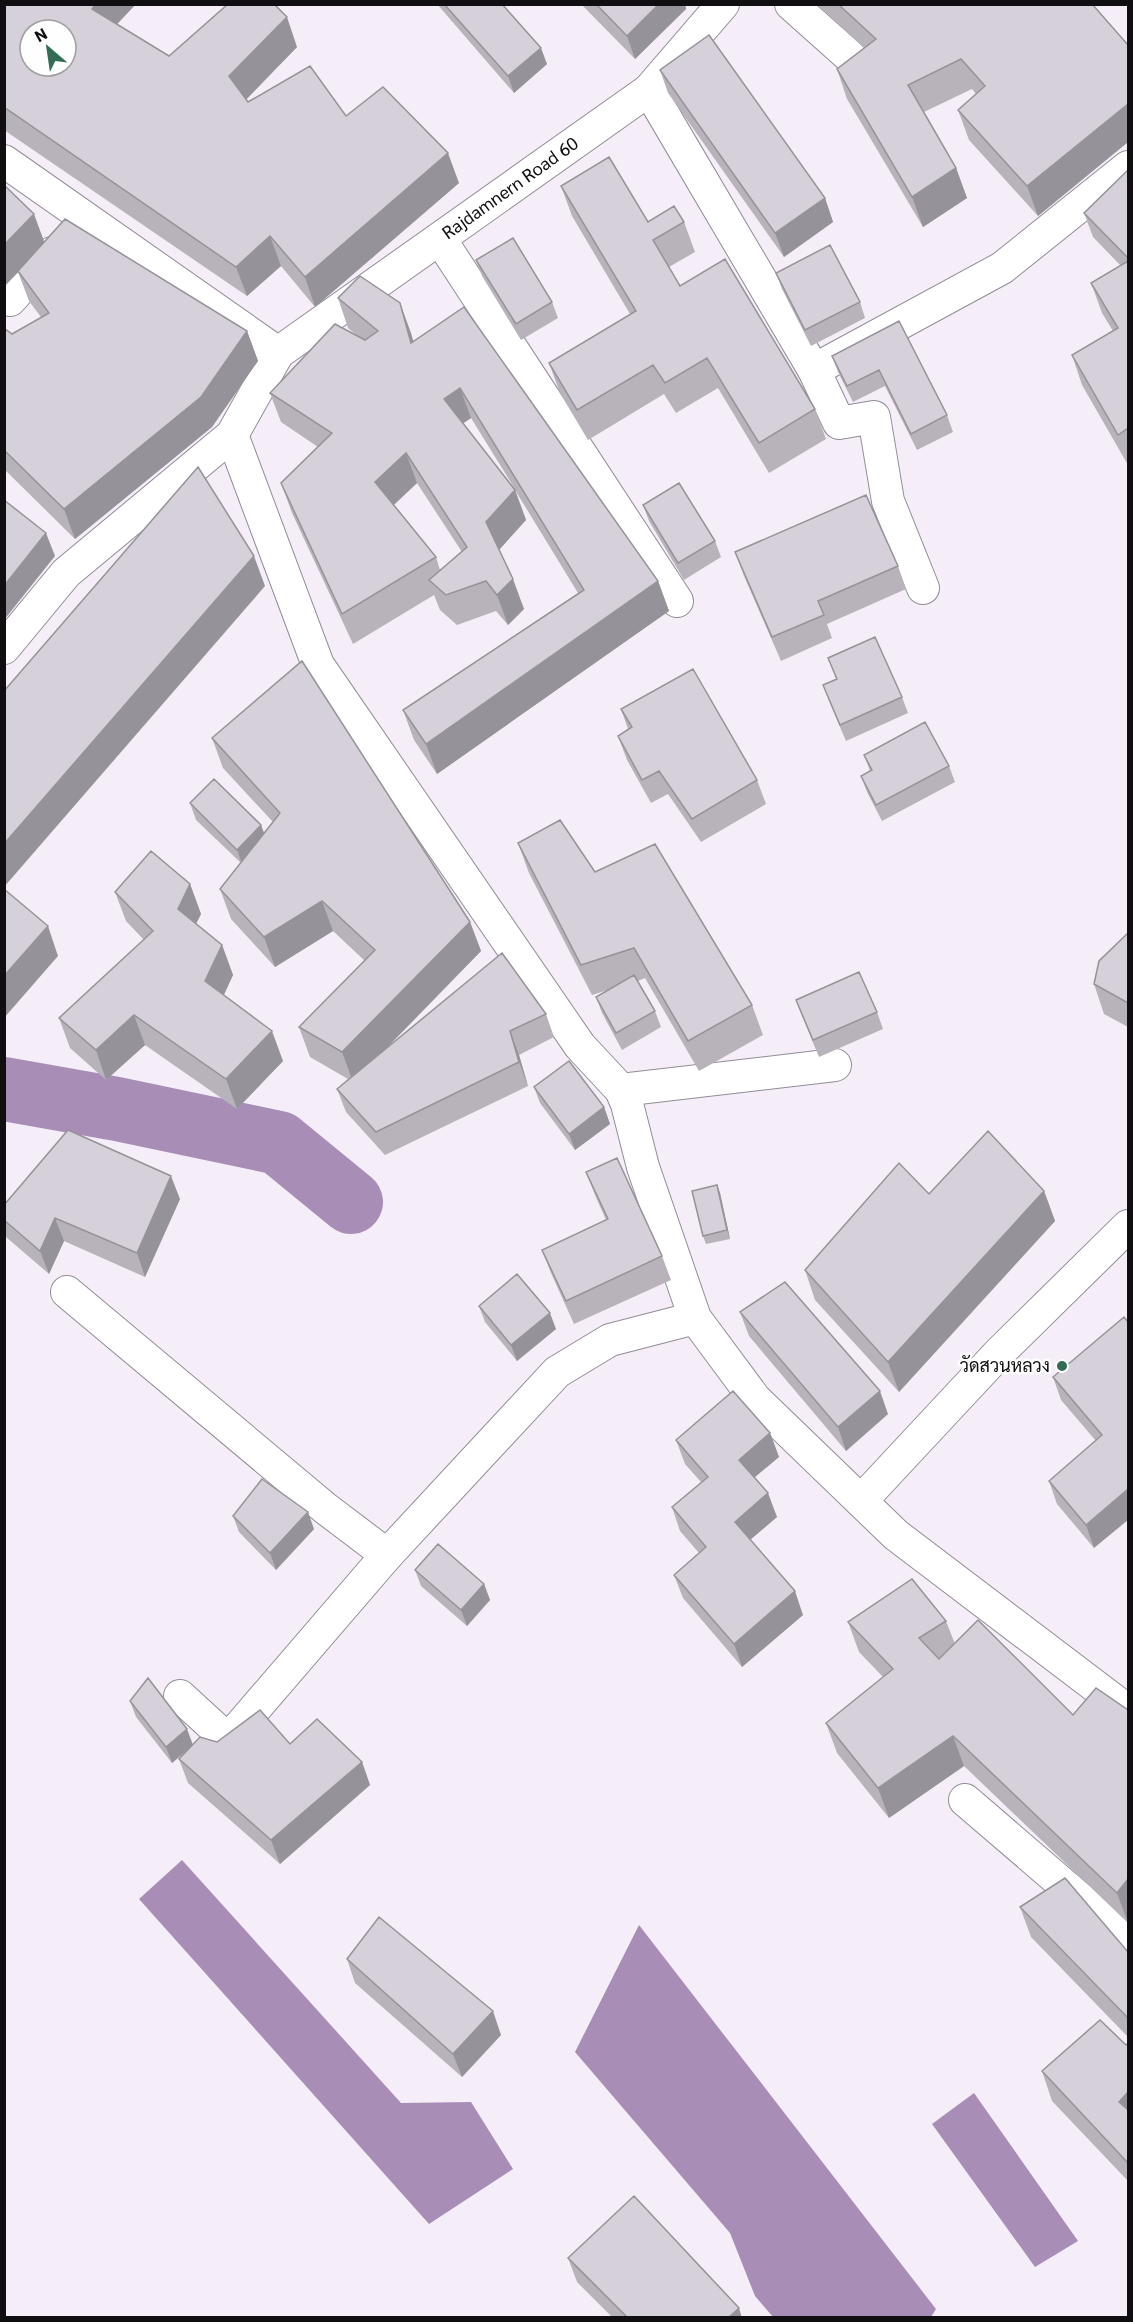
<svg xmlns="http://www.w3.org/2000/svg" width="1133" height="2322" font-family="Georgia,Sarabun,serif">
<rect width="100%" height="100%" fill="#f5eef9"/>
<!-- water -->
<path fill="#a88eb6" d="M 182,1860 L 401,2103 L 471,2102 L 513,2169 L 429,2224 L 139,1899 Z
M 639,1925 L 936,2309 L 931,2317 L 773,2317 L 755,2296 L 730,2233 L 575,2052 Z
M 974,2093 L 1078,2241 L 1035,2267 L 932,2124 Z"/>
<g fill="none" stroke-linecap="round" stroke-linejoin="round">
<!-- river -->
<path stroke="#a88eb6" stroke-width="64" d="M 4,1089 L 117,1109 L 279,1143 L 351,1202"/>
<!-- minor casing -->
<g stroke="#928c95" stroke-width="34">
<g id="minor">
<path d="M 791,4 L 865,70"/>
<path d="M 649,90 L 814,370 L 1002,268 L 1128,167"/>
<path d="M 4,161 L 278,353"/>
<path d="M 440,239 L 677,601"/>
<path d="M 10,300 L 52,253"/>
<path d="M 814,370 L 839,423 L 874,417 L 888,501 L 923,588"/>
<path d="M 232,435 L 318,665 L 580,1046 L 621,1090 L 627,1104 L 643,1167 L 695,1318 L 755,1399 L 896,1535 L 1128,1711"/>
<path id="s1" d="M 4,648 L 66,573 L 232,435 L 278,353 L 649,90 L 723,4"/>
<path d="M 621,1090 L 835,1065"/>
<path d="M 67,1292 L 325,1508 L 387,1555 L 557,1372 L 610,1340 L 695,1318"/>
<path d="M 861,1501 L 999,1353 L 1128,1226"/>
<path d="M 180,1696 L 228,1740 L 387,1555"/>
<path d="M 965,1800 L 1128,1940"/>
</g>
</g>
<!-- minor -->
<use href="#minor" stroke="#fff" stroke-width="32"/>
</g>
<!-- wall -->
<path fill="#b8b3bb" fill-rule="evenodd" d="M 4,4 L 136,4 L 117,24 L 169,56 L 297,47 L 246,99 L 248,102 L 346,116 L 459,183 L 315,307 L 281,266 L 247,296 L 4,130 Z
M 437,4 L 502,4 L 547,64 L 514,93 Z
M 581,4 L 685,4 L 686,9 L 635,59 Z
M 817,4 L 1092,4 L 1128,45 L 1128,142 L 1038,216 L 969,140 L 958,110 L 976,94 L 972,89 L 924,112 L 956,168 L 967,198 L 923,227 L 847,99 L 837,69 L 864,48 Z
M 660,70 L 825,198 L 833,222 L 784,257 L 668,93 Z
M 1128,170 L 1128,465 L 1082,385 L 1072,355 L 1113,331 L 1102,313 L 1091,283 L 1121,266 L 1093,237 L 1084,213 Z
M 561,186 L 648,222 L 684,222 L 695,252 L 669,267 L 680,286 L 815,409 L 826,439 L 769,473 L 718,388 L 676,413 L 664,394 L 588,440 L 560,393 L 549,363 L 630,314 L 572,216 Z
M 44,243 L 247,331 L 258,361 L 212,427 L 75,539 L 4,469 L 4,328 L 12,334 L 41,317 L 29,301 L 18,272 L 4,287 Z
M 476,260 L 552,302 L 558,318 L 521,340 L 482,276 Z
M 776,273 L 860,302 L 865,318 L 811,346 L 782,289 Z
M 338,298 L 411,333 L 413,342 L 658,581 L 669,611 L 437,774 L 414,740 L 403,710 L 578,593 L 515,490 L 526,520 L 499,550 L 524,609 L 508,625 L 496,611 L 457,625 L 440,610 L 434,595 L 353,644 L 292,513 L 281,483 L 318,447 L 281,422 L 270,393 L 360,338 L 348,328 ZM 471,418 L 515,489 L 463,423 ZM 417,483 L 462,552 L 440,570 L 436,557 L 394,505 Z
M 899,321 L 947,415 L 953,432 L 917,450 L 885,386 L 853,402 L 838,372 L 832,356 Z
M 643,505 L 715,541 L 721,557 L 684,580 L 649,521 Z
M 735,552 L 898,566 L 906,589 L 827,624 L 832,638 L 781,661 L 744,576 Z
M 828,658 L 902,697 L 908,713 L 846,741 L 829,701 L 823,685 L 836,679 Z
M 621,709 L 757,780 L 766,804 L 701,842 L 668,794 L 651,803 L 627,760 L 618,736 L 628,729 Z
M 212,738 L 470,922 L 481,951 L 386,1049 L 546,1014 L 554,1037 L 519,1055 L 528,1086 L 385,1155 L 346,1112 L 337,1089 L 348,1079 L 310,1057 L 299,1027 L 365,961 L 333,931 L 275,967 L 231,919 L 220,889 L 241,863 L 196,820 L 190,803 L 261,825 L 264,833 L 273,822 L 223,768 Z
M 864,755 L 949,766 L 955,782 L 882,821 L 867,792 L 861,776 L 870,771 Z
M 518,843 L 595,872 L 752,1005 L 763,1035 L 699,1071 L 645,978 L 638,981 L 655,1011 L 661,1027 L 622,1050 L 602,1013 L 596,997 L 608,990 L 592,995 L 529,873 Z
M 190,884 L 201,914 L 196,924 L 222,945 L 233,975 L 224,995 L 283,1061 L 237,1109 L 145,1045 L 106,1080 L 70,1048 L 59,1018 L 144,940 L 126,921 L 115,892 Z
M 1128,933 L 1128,1027 L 1104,1014 L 1094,984 Z
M 796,1000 L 877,1012 L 883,1029 L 819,1057 L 802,1016 Z
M 534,1087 L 604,1107 L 610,1124 L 575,1150 L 540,1103 Z
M 586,1172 L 662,1256 L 671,1280 L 574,1324 L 551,1273 L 542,1250 L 606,1220 L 595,1195 Z
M 717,1185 L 720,1193 L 730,1239 L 706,1244 L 703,1236 Z
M 1044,1191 L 1055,1221 L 899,1392 L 815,1300 L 805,1270 L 929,1194 Z
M 180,1199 L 145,1277 L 64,1241 L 49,1274 L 6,1237 L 4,1234 L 4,1205 Z
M 479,1306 L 556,1329 L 517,1361 L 485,1322 Z
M 740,1312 L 888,1414 L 846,1451 L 749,1336 Z
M 1124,1317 L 1094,1548 L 1057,1504 L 1049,1481 L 1096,1441 L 1061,1400 L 1053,1377 Z
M 770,1433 L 779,1457 L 754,1477 L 777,1517 L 750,1540 L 803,1615 L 742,1667 L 683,1598 L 674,1575 L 699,1553 L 680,1531 L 672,1507 L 701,1482 L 685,1464 L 676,1440 Z
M 233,1516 L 314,1529 L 276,1570 L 239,1532 Z
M 415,1570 L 484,1584 L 490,1600 L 467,1626 L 421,1586 Z
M 946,1621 L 955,1644 L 1073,1715 L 1128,1923 L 964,1766 L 889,1818 L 837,1753 L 826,1723 L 883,1677 L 859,1652 L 848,1622 Z
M 130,1701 L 193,1745 L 217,1742 L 290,1744 L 362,1762 L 370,1785 L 280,1864 L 188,1783 L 179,1759 L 191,1747 L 172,1763 L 136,1717 Z
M 1020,1907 L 1128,1952 L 1128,2037 L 1031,1937 Z
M 347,1959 L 501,2035 L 462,2077 L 355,1983 Z
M 1128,2043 L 1128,2181 L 1052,2101 L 1042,2071 L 1126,2045 Z
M 568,2258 L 742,2318 L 613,2318 L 577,2282 Z"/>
<!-- shaded-wall -->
<path fill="#969299" d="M 96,4 L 136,4 L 103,39 L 92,9 Z
M 659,4 L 685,4 L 686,9 L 635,59 L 627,36 Z
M 287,17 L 297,47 L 240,106 L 229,76 Z
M 541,48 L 547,64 L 514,93 L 508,76 Z
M 1128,104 L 1128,142 L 1038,216 L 1027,186 Z
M 448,153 L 459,183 L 315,307 L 305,277 Z
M 956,168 L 967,198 L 923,227 L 912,197 Z
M 825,198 L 833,222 L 784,257 L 775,233 Z
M 34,214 L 45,244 L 4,287 L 4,245 Z
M 270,236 L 281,266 L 247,296 L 236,267 Z
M 400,303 L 411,333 L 422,373 L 411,343 Z
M 247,331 L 258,361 L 212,427 L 75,539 L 64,509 Z
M 460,388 L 471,418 L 455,429 L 444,399 Z
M 406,453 L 417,483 L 386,512 L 375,482 Z
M 515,490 L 526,520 L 497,552 L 486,522 Z
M 46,533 L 55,556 L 4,620 L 4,586 Z
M 254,556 L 265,586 L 4,887 L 4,844 Z
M 513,579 L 524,609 L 508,625 L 497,595 Z
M 658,581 L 669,611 L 437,774 L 426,744 Z
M 261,825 L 267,841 L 243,866 L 237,850 Z
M 190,884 L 201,914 L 188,939 L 178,909 Z
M 322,901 L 333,931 L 275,967 L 264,937 Z
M 470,922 L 481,951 L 353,1082 L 342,1052 Z
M 48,926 L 58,956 L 4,1018 L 4,976 Z
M 222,945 L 233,975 L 216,1011 L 205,981 Z
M 134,1015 L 145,1045 L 106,1080 L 96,1050 Z
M 272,1031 L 283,1061 L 237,1109 L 226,1079 Z
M 510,1031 L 519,1055 L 528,1086 L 519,1062 Z
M 604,1107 L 610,1124 L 575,1150 L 569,1134 Z
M 171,1176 L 180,1199 L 145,1277 L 137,1253 Z
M 717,1185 L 720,1193 L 730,1239 L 727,1230 Z
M 1044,1191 L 1055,1221 L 899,1392 L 888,1362 Z
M 55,1218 L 64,1241 L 49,1274 L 40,1251 Z
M 550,1313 L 556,1329 L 517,1361 L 511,1345 Z
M 880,1391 L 888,1414 L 846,1451 L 838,1427 Z
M 770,1433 L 779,1457 L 748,1483 L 739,1460 Z
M 1128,1489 L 1128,1520 L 1094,1548 L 1086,1525 Z
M 768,1493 L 777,1517 L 743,1546 L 735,1522 Z
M 308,1512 L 314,1529 L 276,1570 L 270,1553 Z
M 484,1584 L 490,1600 L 467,1626 L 461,1610 Z
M 795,1591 L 803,1615 L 742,1667 L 734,1644 Z
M 187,1729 L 193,1745 L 172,1763 L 166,1747 Z
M 953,1736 L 964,1766 L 889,1818 L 878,1788 Z
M 362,1762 L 370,1785 L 280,1864 L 271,1840 Z
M 1128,1879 L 1128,1923 L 1117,1893 Z
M 493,2011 L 501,2035 L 462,2077 L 453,2054 Z
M 1128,2092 L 1128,2128 L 1119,2102 Z
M 739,2308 L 742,2318 L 728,2318 Z"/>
<!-- building -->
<path fill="#d6d0da" stroke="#969299" stroke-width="1.5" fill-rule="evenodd" d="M 4,4 L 96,4 L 92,9 L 169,56 L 228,4 L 274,4 L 287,17 L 229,76 L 248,102 L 310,66 L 346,116 L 383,87 L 448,153 L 305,277 L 270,236 L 236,267 L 4,107 ZM 30,30 L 66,30 L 66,66 L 30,66 Z
M 444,4 L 502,4 L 541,48 L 508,76 Z
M 596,4 L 659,4 L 627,36 Z
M 838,4 L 1092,4 L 1128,45 L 1128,104 L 1027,186 L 958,110 L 985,86 L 961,59 L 908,85 L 956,168 L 912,197 L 837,69 L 876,39 Z
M 709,35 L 825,198 L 775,233 L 660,70 Z
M 609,157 L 648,222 L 674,206 L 684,222 L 653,240 L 680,286 L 725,259 L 815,409 L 759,443 L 707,358 L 665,383 L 653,365 L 577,410 L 549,363 L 636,311 L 561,186 Z
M 1128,170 L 1128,256 L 1127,257 L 1084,213 Z
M 4,185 L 34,214 L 4,245 Z
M 65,219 L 247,331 L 201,397 L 64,509 L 4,450 L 4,328 L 12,334 L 49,313 L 18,271 Z
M 513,238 L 552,302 L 516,324 L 476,260 Z
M 830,245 L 860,302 L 805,330 L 776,273 Z
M 1128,261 L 1128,428 L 1118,435 L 1072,355 L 1118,328 L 1091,283 Z
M 360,276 L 400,303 L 411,343 L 464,307 L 658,581 L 426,744 L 403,710 L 584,590 L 460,388 L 444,399 L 515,490 L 486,522 L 513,579 L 497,595 L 486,581 L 446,595 L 429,580 L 467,547 L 406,453 L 375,482 L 436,557 L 342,614 L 281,483 L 332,433 L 270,393 L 335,324 L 365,340 L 378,331 L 338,298 Z
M 899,321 L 947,415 L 911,434 L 879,370 L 847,386 L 832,356 Z
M 198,467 L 254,556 L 4,844 L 4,691 Z
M 679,483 L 715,541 L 678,563 L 643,505 Z
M 866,495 L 898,566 L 818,601 L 824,615 L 772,637 L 735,552 Z
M 4,500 L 46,533 L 4,586 Z
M 875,637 L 902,697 L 840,725 L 823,685 L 837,679 L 828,658 Z
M 302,661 L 470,922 L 342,1052 L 299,1027 L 375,950 L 322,901 L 264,937 L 220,889 L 280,813 L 212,738 Z
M 693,669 L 757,780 L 692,819 L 659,771 L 642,780 L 618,736 L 632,727 L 621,709 Z
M 925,722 L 949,766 L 876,805 L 861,776 L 872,770 L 864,755 Z
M 214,779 L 261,825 L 237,850 L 190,803 Z
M 560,820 L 595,872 L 655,844 L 752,1005 L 688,1041 L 634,948 L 581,965 L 518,843 Z
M 151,851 L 190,884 L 178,909 L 222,945 L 205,981 L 272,1031 L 226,1079 L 134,1015 L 96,1050 L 59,1018 L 153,931 L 115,892 Z
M 4,889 L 48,926 L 4,976 Z
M 1128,933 L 1128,1003 L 1094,984 L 1099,961 Z
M 502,953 L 546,1014 L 510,1031 L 519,1062 L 376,1132 L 337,1089 Z
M 859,972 L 877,1012 L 813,1040 L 796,1000 Z
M 634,975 L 655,1011 L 616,1033 L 596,997 Z
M 569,1061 L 604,1107 L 569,1134 L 534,1087 Z
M 68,1130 L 171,1176 L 137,1253 L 55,1218 L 40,1251 L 4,1220 L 4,1205 Z
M 988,1131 L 1044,1191 L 888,1362 L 805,1270 L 899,1163 L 929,1194 Z
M 617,1158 L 662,1256 L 566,1301 L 542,1250 L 608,1219 L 586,1172 Z
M 717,1185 L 727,1230 L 703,1236 L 692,1191 Z
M 517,1274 L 550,1313 L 511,1345 L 479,1306 Z
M 785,1282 L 880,1391 L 838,1427 L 740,1312 Z
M 1124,1317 L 1128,1322 L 1128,1489 L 1086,1525 L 1049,1481 L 1102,1435 L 1053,1377 Z
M 733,1391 L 770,1433 L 739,1460 L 768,1493 L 735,1522 L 795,1591 L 734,1644 L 674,1575 L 706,1547 L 672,1507 L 708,1477 L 676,1440 Z
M 262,1479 L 308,1512 L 270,1553 L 233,1516 Z
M 438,1544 L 484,1584 L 461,1610 L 415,1570 Z
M 912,1579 L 946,1621 L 919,1638 L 939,1659 L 978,1620 L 1073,1715 L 1096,1688 L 1128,1710 L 1128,1879 L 1117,1893 L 953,1736 L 878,1788 L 826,1723 L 893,1669 L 848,1622 Z
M 148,1678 L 187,1729 L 166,1747 L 130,1701 Z
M 260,1710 L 290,1744 L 317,1719 L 362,1762 L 271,1840 L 179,1759 L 200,1737 L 217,1742 Z
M 1065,1878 L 1128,1952 L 1128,2018 L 1020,1907 Z
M 379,1917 L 493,2011 L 453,2054 L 347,1959 Z
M 1100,2020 L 1126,2045 L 1128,2043 L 1128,2092 L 1119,2102 L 1128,2110 L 1128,2163 L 1042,2071 Z
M 634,2196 L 739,2308 L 728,2318 L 628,2318 L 568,2258 Z"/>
<!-- markers -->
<circle fill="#336c54" stroke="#fefefe" stroke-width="2" cx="1062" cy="1366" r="6"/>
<g text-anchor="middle" stroke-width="5" stroke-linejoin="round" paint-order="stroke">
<!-- street labels -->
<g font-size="18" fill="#100e11" stroke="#fefefe">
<text dy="6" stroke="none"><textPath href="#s1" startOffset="692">Rajdamnern Road 60</textPath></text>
</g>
<!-- poi labels -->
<g font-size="18" fill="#100e11" stroke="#fefefe" text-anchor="end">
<text x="1050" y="1372">วัดสวนหลวง</text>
</g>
</g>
<!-- border -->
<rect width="1133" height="2322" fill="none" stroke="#100e11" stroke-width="12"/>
<!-- north arrow -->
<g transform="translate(48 48) rotate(331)"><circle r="28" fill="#fefefe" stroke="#9f9e9f" stroke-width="1.5"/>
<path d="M0-4.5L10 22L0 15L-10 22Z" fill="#336c54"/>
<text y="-9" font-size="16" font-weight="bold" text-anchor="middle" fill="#100e11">N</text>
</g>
</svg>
